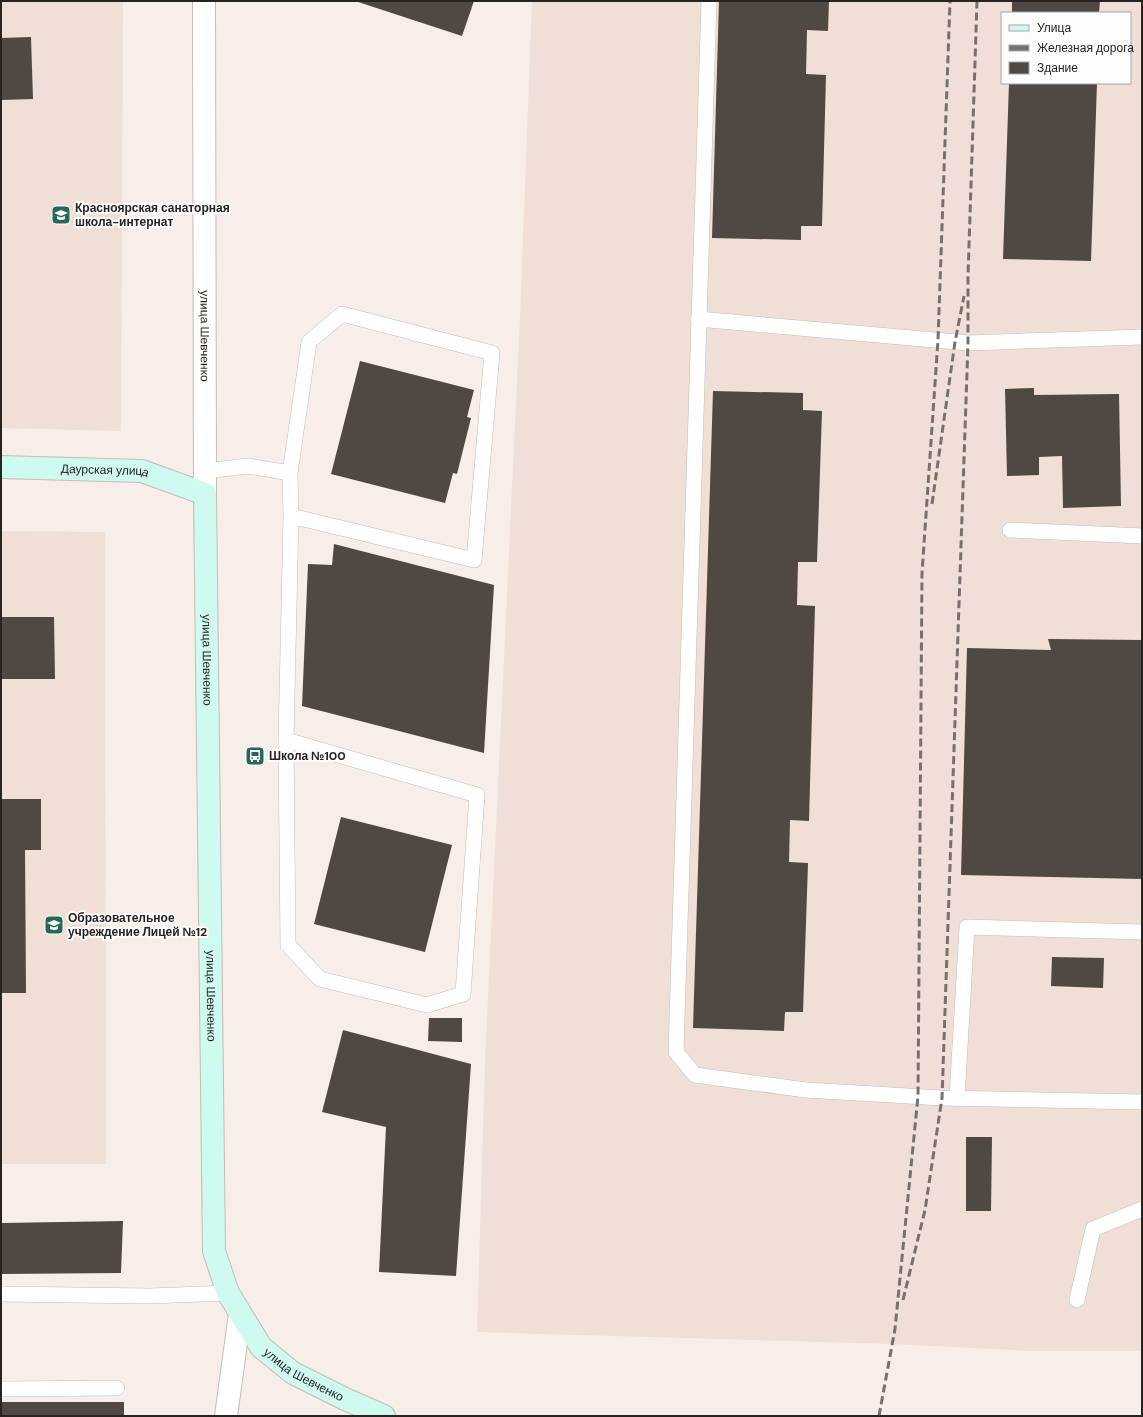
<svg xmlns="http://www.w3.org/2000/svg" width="1143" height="1417" font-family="'DM Sans',sans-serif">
<rect width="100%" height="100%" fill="#f7eee9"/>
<!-- built -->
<path fill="#efdfd6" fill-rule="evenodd" d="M 1,1 L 123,1 L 121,431 L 1,428 Z
M 532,1 L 1142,1 L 1142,1351 L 1031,1351 L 892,1344 L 477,1332 L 485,1062 L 520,318 ZM 1002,13 L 1130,13 L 1130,83 L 1002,83 Z
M 1,531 L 105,532 L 106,1164 L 1,1164 Z"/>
<!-- building -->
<path fill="#4f4843" d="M 355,1 L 474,1 L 462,36 Z
M 719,1 L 829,1 L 828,31 L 807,30 L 806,74 L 826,75 L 822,226 L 801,226 L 801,240 L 712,238 Z
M 1012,1 L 1100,1 L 1099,13 L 1012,13 Z
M 31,37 L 33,99 L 1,100 L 1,38 Z
M 1009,83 L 1097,83 L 1091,261 L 1003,259 Z
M 360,361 L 474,390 L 467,417 L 471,418 L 457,474 L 453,473 L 445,503 L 331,474 Z
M 1034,388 L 1034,395 L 1119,394 L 1121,506 L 1063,508 L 1062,456 L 1039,457 L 1039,475 L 1007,476 L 1005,389 Z
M 713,391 L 803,393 L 803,410 L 822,411 L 817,562 L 798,562 L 797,605 L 815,606 L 809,821 L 790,820 L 789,862 L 808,863 L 803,1012 L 785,1012 L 784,1031 L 693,1028 Z
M 334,544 L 494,585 L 484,753 L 302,706 L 308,564 L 332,565 Z
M 1,617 L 54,617 L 55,679 L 1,679 Z
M 1048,639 L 1142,640 L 1142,879 L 961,875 L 967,648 L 1051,650 Z
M 1,799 L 41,799 L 41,850 L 25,850 L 26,993 L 1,993 Z
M 341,817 L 452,845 L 425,952 L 314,924 Z
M 1052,957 L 1104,958 L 1103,988 L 1051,986 Z
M 429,1018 L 462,1018 L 462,1042 L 428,1041 Z
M 343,1030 L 471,1064 L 456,1276 L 379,1272 L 386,1127 L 322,1112 Z
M 966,1137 L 992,1137 L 991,1211 L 966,1211 Z
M 123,1221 L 121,1273 L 1,1274 L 1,1223 Z
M 1,1402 L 124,1402 L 124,1416 L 1,1416 Z"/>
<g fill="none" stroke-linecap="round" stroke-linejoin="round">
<!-- lane casing -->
<g stroke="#c4bcb7" stroke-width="16">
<path id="lane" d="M 709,1 L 676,1052 L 695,1075 L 806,1090 L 942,1098 L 1142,1102
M 698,319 L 968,343 L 1142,337
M 205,471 L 248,466 L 290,473
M 1010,530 L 1142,536
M 286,740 L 477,795 L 463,994 L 427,1005 L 320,979 L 288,945 L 286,740 L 291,516 L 290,473 L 309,342 L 342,314 L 492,353 L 474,560 L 291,516
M 957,1098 L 967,927 L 1142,932
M 1,1294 L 150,1296 L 228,1293
M 1077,1300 L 1093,1229 L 1142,1209
M 1,1389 L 117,1388"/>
</g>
<!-- street casing -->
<g stroke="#c4bcb7" stroke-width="24">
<g id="street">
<path id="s1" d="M 204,1 L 205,494"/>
<path d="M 226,1416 L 240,1314"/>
</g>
</g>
<!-- secondary casing -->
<g stroke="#c4bcb7" stroke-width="24">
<g id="secondary">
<path id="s2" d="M 1,467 L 142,471 L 205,494 L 214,1251 L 228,1293 L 261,1347 L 293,1373 L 345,1399 L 384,1416"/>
</g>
</g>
<!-- lane -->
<use href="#lane" stroke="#fff" stroke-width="15"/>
<!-- street -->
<use href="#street" stroke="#fff" stroke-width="22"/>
<!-- secondary -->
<use href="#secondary" stroke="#cefaef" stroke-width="22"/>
<!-- rail -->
<path stroke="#76716e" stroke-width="3" stroke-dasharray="8 4" stroke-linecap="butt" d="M 932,504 L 955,342 L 964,296
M 903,1300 L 925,1210 L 942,1098 L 968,343 L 968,277 L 977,1
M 879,1416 L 895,1329 L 918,1096 L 922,573 L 938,340 L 950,1"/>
</g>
<!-- icons -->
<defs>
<g id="school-square" transform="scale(1)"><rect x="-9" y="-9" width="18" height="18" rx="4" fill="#256858" stroke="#fefdfc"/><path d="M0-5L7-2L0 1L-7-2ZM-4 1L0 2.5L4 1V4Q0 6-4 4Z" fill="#fff"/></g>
<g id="bus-square" transform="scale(1)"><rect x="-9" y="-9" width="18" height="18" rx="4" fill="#256858" stroke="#fefdfc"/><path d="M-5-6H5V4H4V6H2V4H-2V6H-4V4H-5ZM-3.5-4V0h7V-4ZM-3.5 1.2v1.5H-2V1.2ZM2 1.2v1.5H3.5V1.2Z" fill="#fff"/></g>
</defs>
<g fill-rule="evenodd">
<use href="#school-square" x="61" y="215"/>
<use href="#bus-square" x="255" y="756"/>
<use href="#school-square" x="54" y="925"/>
</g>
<g text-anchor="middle" stroke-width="4" stroke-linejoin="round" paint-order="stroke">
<!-- poi labels -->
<g font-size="12" font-weight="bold" fill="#262321" stroke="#fefdfc" text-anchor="start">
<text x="75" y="212">Красноярская санаторная<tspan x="75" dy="14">школа-интернат</tspan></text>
<text x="269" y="760">Школа №100</text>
<text x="68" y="922">Образовательное<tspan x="68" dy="14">учреждение Лицей №12</tspan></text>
</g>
<!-- street labels -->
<g font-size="12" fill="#262321" stroke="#fefdfc">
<text dy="4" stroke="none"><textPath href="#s1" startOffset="335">улица Шевченко</textPath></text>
<text dy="4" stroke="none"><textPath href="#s2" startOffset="104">Даурская улица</textPath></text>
<text dy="4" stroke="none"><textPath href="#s2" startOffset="374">улица Шевченко</textPath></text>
<text dy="4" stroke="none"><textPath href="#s2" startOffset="710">улица Шевченко</textPath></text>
<text dy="4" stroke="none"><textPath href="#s2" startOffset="1124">улица Шевченко</textPath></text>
</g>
</g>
<!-- border -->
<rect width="1143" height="1417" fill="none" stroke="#262321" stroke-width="4"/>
<!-- legend -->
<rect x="1001" y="12" width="130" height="72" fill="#fefdfc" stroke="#a8a6a4"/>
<rect x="1009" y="25" width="20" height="6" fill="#cefaef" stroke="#a8a6a4"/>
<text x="1037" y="32" font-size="12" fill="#262321">Улица</text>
<rect x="1009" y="45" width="20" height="6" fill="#76716e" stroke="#a8a6a4"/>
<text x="1037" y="52" font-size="12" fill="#262321">Железная дорога</text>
<rect x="1009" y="62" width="20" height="12" fill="#4f4843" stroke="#a8a6a4"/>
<text x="1037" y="72" font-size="12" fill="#262321">Здание</text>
</svg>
